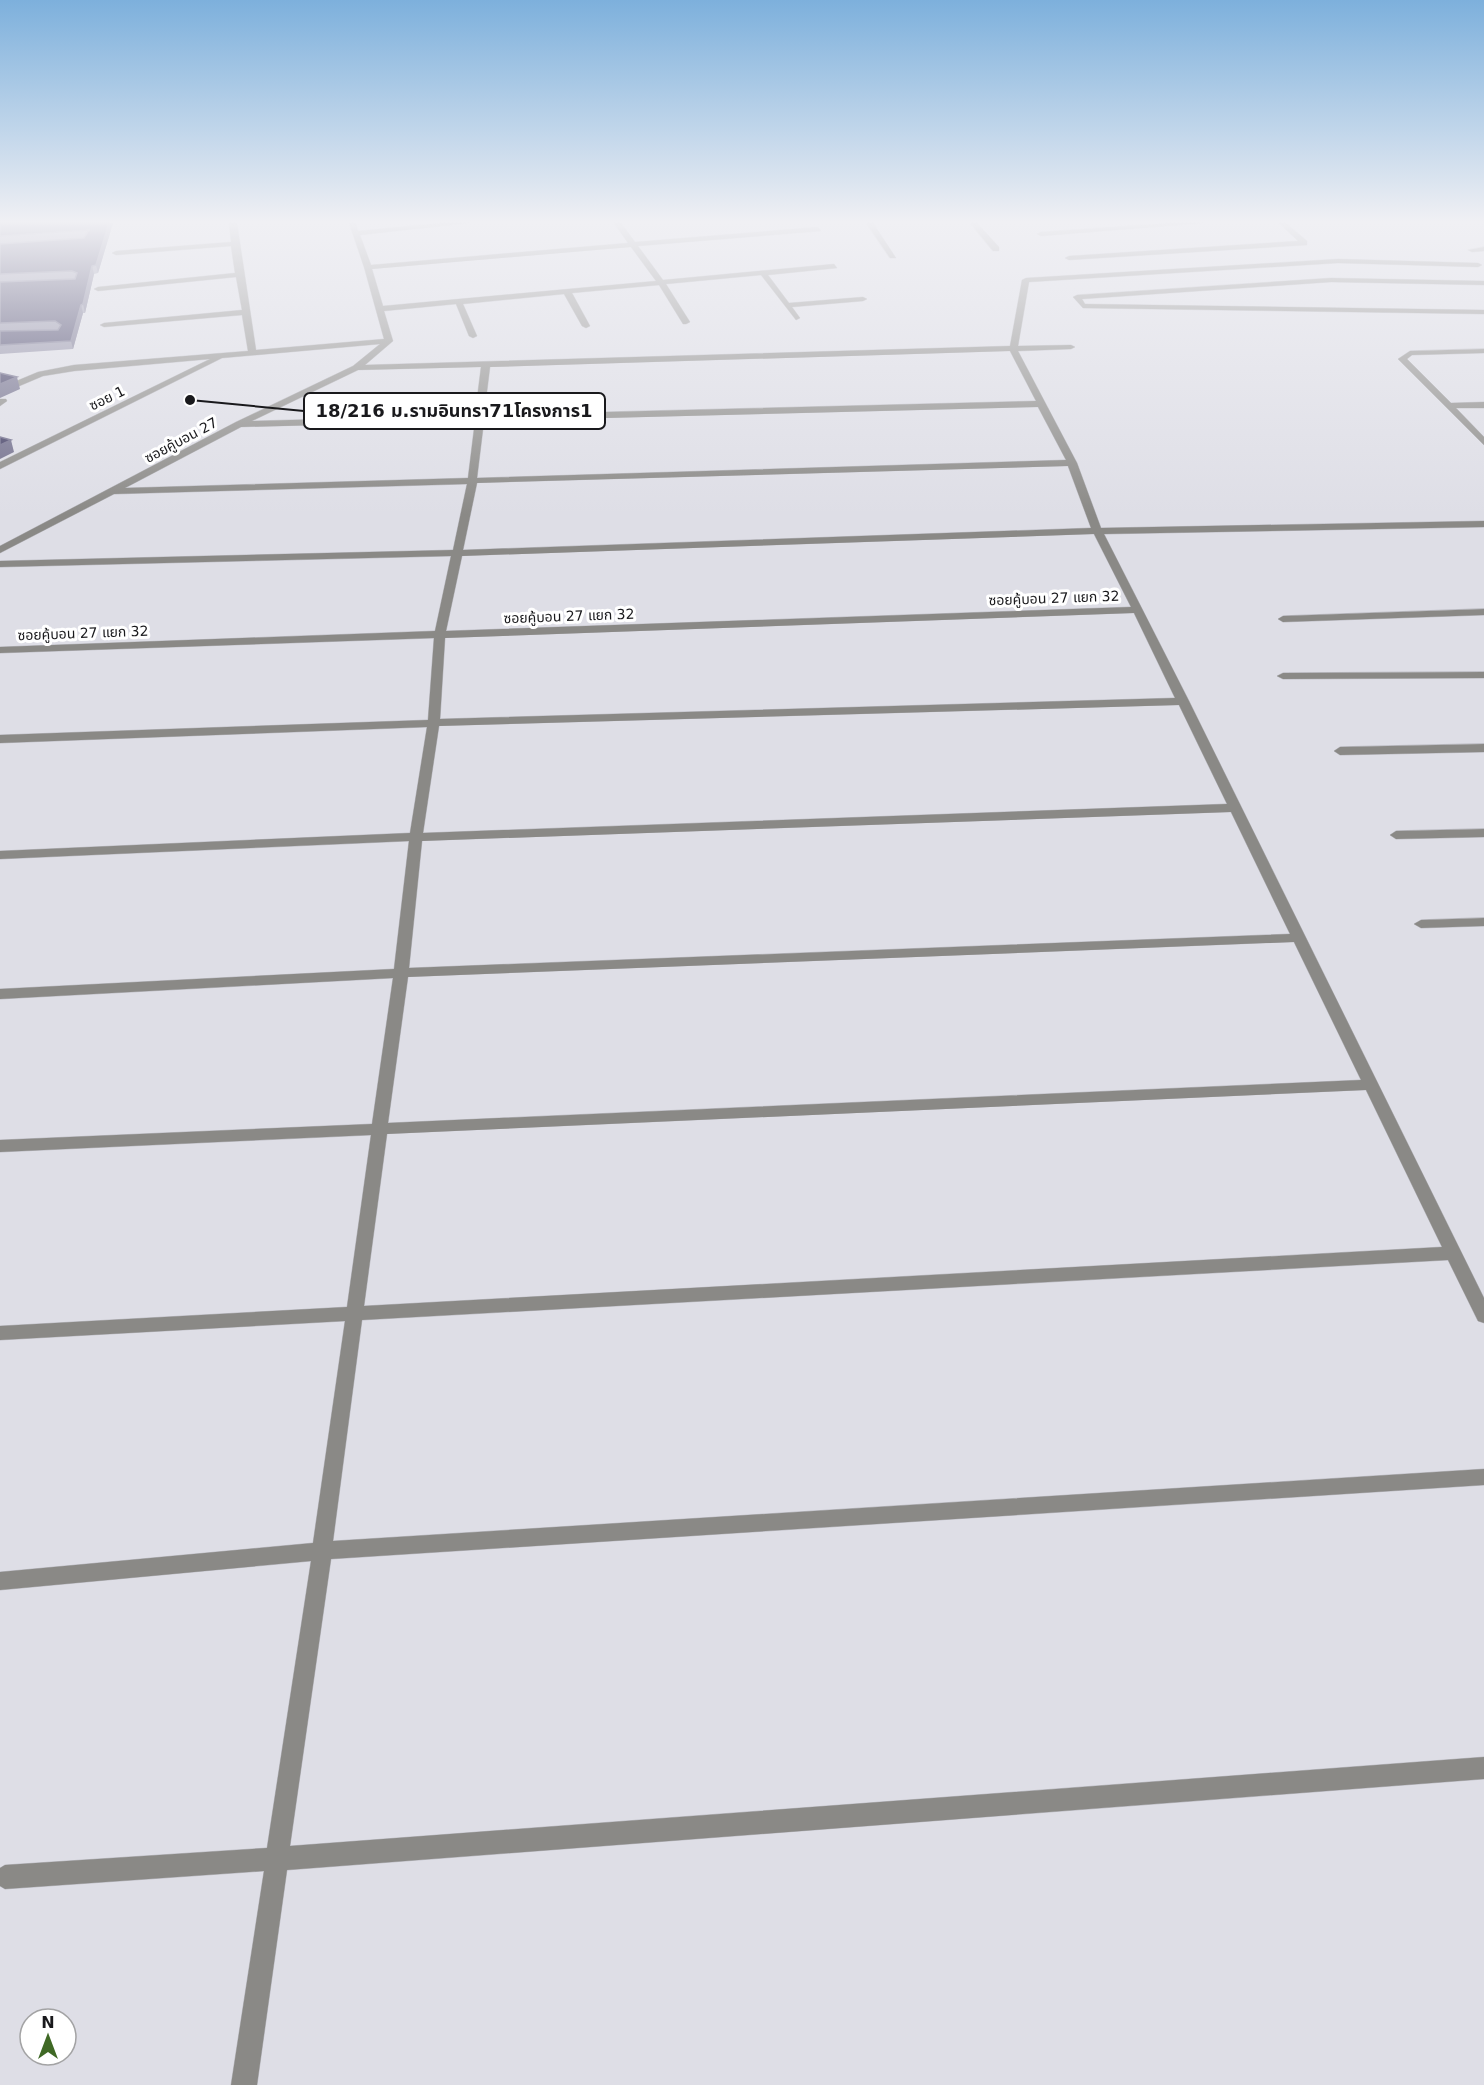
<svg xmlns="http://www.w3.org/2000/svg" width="1484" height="2085" font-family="'DejaVu Sans','Noto Sans Thai',sans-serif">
<rect width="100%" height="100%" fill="#dedee6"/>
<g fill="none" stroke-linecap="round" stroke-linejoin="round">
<!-- minor casing -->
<g stroke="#bbbbc2" stroke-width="1">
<path id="minor" d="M 229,223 L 237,223 L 256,350 L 384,339 L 364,267 L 349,223 L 356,223 L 358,231 L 441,223 L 469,223 L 360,235 L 371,265 L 628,243 L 614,223 L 621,223 L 635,242 L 818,227 L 821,231 L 638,246 L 663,280 L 834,264 L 837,268 L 768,275 L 789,303 L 863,297 L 867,299 L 863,301 L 792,307 L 800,318 L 796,320 L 761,275 L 666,284 L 690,322 L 686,324 L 683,324 L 659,285 L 572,293 L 590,326 L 586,328 L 582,326 L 564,294 L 463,304 L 477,336 L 473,338 L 469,336 L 456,304 L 384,311 L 393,341 L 365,365 L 1010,346 L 1022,280 L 1026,278 L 1338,259 L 1478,263 L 1482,265 L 1478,267 L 1338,263 L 1029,282 L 1018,346 L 1071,345 L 1075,347 L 1071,349 L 1018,351 L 1077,463 L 1101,528 L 1484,521 L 1484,527 L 1104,534 L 1189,701 L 1484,1298 L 1484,1323 L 1478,1321 L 1448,1260 L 362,1320 L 333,1541 L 1484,1469 L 1484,1485 L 331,1559 L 290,1846 L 1484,1757 L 1484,1779 L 287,1870 L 257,2085 L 231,2085 L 264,1871 L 5,1889 L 0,1886 L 0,1868 L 5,1865 L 267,1848 L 311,1561 L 0,1590 L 0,1572 L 313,1543 L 345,1321 L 0,1340 L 0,1326 L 347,1307 L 371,1135 L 0,1152 L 0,1140 L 372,1124 L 393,978 L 0,999 L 0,989 L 394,969 L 409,841 L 0,859 L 0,851 L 410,833 L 427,727 L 0,743 L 0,735 L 428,720 L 434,638 L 0,653 L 0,647 L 435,631 L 451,556 L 0,567 L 0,561 L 453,550 L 467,484 L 114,494 L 0,553 L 0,546 L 236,422 L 353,366 L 380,344 L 222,358 L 0,469 L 0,462 L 210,359 L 74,371 L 43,376 L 17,387 L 14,386 L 14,382 L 38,372 L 74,365 L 248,351 L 242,315 L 104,327 L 100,325 L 104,323 L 242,310 L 236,277 L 98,291 L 94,289 L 98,287 L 235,273 L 231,246 L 116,255 L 112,253 L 116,251 L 231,242 ZM 631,247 L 656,281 L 383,306 L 372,269 ZM 1010,351 L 1036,401 L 484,415 L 490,367 ZM 481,367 L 475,415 L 252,421 L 358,370 ZM 1038,407 L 1066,460 L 477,478 L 484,421 ZM 475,421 L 468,478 L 125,488 L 241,427 ZM 1068,466 L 1091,528 L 463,550 L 477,483 ZM 1094,534 L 1131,607 L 446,631 L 462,556 ZM 1134,613 L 1175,698 L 440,719 L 445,638 ZM 1179,705 L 1227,804 L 423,833 L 439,726 ZM 1231,812 L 1290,934 L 409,968 L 422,841 ZM 1294,942 L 1361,1080 L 388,1123 L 408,977 ZM 1366,1090 L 1442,1247 L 364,1306 L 387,1134 Z
M 866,223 L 873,223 L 896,258 L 890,258 Z
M 970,223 L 977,223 L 999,247 L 999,251 L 993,251 Z
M 1169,223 L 1204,223 L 1041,236 L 1037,234 L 1041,232 Z
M 1279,223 L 1286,223 L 1307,241 L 1307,245 L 1069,260 L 1065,258 L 1069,256 L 1298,241 Z
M 1484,247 L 1484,251 L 1472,252 L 1468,250 Z
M 1331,278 L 1484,281 L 1484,285 L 1331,282 L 1082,299 L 1085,304 L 1484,310 L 1484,314 L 1083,308 L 1073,297 L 1077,295 Z
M 1484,349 L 1484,353 L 1412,355 L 1407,359 L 1451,403 L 1484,402 L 1484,408 L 1456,408 L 1484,437 L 1484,445 L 1398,359 L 1410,351 Z
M 0,399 L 6,399 L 7,401 L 0,406 Z
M 1484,609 L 1484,615 L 1283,622 L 1278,619 L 1283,616 Z
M 1484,672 L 1484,678 L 1283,679 L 1277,676 L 1283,673 Z
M 1484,744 L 1484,752 L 1340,755 L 1334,751 L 1340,747 Z
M 1484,829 L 1484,837 L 1396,839 L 1390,835 L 1396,831 Z
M 1484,918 L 1484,926 L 1421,928 L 1414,924 L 1421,920 Z"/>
</g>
<!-- minor -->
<use href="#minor" fill="#8a8986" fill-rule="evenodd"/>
</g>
<!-- wall -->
<path fill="#8c8aa2" d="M 0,223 L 113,223 L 98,273 L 94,274 L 85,313 L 83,313 L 73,349 L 0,354 L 0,244 L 54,240 L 0,244 Z"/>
<!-- shaded-wall -->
<path fill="#6c6987" d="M 109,223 L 113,223 L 98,273 L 96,265 Z
M 92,266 L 94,274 L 85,313 L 83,304 Z
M 81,305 L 83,313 L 73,349 L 71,341 Z
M 17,377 L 20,389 L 0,398 L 0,384 Z
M 11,440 L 14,452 L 0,459 L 0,445 Z"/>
<!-- building -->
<path fill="#3b375e" stroke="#6c6987" stroke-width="1.5" d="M 0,223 L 109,223 L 96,265 L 92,266 L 83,304 L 81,305 L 71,341 L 0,345 L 0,331 L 58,330 L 61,325 L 55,321 L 0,323 L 0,282 L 75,279 L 77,273 L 72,271 L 0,274 L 0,244 L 84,238 L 89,230 L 0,236 Z
M 0,373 L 17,377 L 0,384 Z
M 0,437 L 11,440 L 0,445 Z"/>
<!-- sky -->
<linearGradient id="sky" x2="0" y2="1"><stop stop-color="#7db0dc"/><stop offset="0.43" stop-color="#f0f0f4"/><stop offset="1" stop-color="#f0f0f4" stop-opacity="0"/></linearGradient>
<rect width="1484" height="515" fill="url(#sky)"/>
<g text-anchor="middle" stroke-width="6" stroke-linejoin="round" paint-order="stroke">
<!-- far-street labels -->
<g font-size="14" fill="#19191c" stroke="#fff">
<text transform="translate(107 398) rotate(-26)" y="5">ซอย 1</text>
<text transform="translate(181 440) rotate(-28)" y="5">ซอยคู้บอน 27</text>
<text transform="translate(1054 598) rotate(-2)" y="5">ซอยคู้บอน 27 แยก 32</text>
<text transform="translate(569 616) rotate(-2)" y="5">ซอยคู้บอน 27 แยก 32</text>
<text transform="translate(83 633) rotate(-2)" y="5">ซอยคู้บอน 27 แยก 32</text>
</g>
</g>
<!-- callouts -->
<path fill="none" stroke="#19191c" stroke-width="2" d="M190 400L304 411"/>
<circle fill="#19191c" stroke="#fff" stroke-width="2" cx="190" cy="400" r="6"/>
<rect fill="#fff" stroke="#19191c" stroke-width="2" x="304" y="393" width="301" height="36" rx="6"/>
<g font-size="18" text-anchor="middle" font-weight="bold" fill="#19191c">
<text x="454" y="417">18/216 ม.รามอินทรา71โครงการ1</text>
</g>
<!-- north arrow -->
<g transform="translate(48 2037)"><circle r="28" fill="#ffffff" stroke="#a3a3a4" stroke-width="1.5"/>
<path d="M0-4.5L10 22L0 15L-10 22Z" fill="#3f6925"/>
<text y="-9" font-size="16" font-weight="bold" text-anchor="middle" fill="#19191c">N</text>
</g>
</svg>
